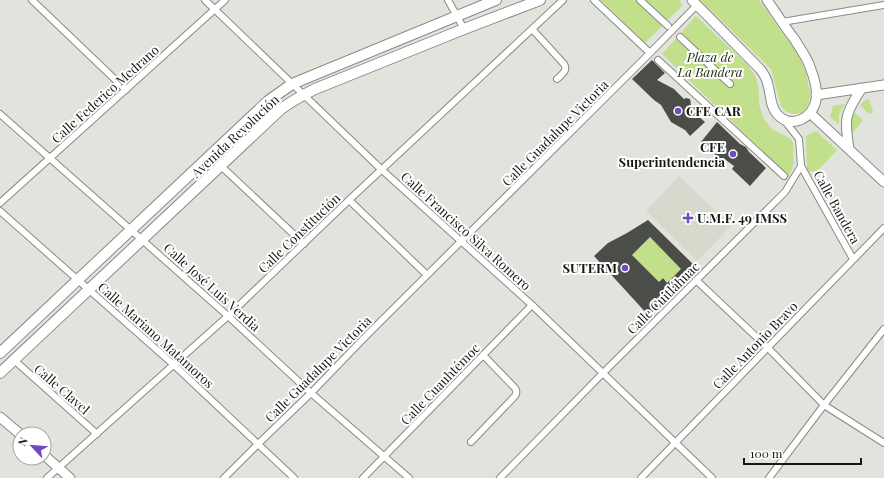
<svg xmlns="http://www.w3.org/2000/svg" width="884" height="478" font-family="'Playfair Display',serif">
<rect width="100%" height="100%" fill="#e1e3dd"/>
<!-- built -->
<path fill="#d5dacd" d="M 679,176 L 731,226 L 697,261 L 646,211 Z"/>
<!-- green -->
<path fill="#c2e08c" d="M 601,0 L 679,0 L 683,5 L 645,43 Z
M 700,0 L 759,0 L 798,54 L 806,72 L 810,93 L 809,102 L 807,108 L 802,113 L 794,114 L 786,112 L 781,106 L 771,69 Z
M 696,16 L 747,64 L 756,77 L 759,91 L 759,104 L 764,119 L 772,129 L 791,139 L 793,143 L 794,163 L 789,177 L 662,54 Z
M 869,99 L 873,112 L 869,114 L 860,105 L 864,101 Z
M 845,104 L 839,114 L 839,125 L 830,117 L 833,106 Z
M 854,112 L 863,120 L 851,135 L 851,117 Z
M 816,131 L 837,150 L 817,171 L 807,172 L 806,136 Z
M 650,237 L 681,269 L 667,283 L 663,278 L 659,282 L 632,255 Z"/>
<!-- building -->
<path fill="#4b4d48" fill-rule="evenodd" d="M 652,60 L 665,73 L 657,80 L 674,89 L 684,99 L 686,98 L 690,99 L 691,105 L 690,109 L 705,122 L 690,136 L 685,130 L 671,122 L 661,105 L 654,100 L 632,79 Z
M 717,122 L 740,144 L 746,147 L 749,152 L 766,168 L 750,186 L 732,169 L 734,166 L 723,158 L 721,160 L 701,142 Z
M 648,220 L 696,267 L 649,316 L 594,256 L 608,243 L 627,233 ZM 650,237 L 681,269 L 667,283 L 663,278 L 659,282 L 632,255 Z"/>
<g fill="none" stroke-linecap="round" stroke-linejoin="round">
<!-- street casing -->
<g stroke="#888a85" stroke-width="8">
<path id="street" d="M 32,0 L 126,90
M 205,0 L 382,170 L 532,305 L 712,478
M 448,0 L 464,29
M 594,0 L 650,53
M 640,0 L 668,26
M 782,22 L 884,5
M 532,29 L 564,64 C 568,71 562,74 557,79
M 680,37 L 730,84
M 658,60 L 784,176
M 0,114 L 228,316 L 311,393 L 409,478
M 221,166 L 304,244
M 801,166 L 853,259
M 349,200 L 427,275
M 0,203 L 225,0
M 0,211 L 174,365 L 294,478
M 696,280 L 768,348 L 824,405 L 884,443
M 14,360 L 97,434
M 471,442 L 515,396 C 517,393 517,391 515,388 L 483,355
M 47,478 L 228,316 L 349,200 L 563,0
M 224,478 L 258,444 L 311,393 L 367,335 L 650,53 L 697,5
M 363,478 L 532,305
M 500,478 L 603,373 L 785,192 L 801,166 L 799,139 L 784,120
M 641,478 L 884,228
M 769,478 L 824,405 L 884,329"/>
</g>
<!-- secondary casing -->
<g stroke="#888a85" stroke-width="11">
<path id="secondary" d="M 692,0 L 760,69 C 764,74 767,79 768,85 C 771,95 770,106 777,114 C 791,130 813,118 816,100 C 818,89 814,77 810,67 C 807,57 800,49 795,40 C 785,27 776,13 767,0
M 816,95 L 884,85
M 810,113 L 884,182
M 849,148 C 844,119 845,113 862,88
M 0,417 L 20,434
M 44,455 L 70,478"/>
</g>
<!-- primary casing -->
<g stroke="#888a85" stroke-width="12">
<path id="primary" d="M 0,353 L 268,101 L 292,84 L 496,0
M 0,373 L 281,109 C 292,101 303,95 315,89 L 464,29 L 540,0"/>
</g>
<!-- street -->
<use href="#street" stroke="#fff" stroke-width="6"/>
<!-- secondary -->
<use href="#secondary" stroke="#fff" stroke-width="9"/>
<!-- primary -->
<use href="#primary" stroke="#fff" stroke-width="10"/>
</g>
<!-- markers -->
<g fill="#7149c1" stroke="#fff" stroke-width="1.5">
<circle cx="678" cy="111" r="4"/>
<circle cx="733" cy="154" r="4"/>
<path d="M686 212h4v4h4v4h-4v4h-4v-4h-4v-4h4z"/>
<circle cx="625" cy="268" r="4"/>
</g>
<g text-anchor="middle" stroke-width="4" stroke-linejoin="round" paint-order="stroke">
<!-- park labels -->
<g font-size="13" font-style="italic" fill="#232f09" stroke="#fff">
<text x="710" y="62">Plaza de<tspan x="710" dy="15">La Bandera</tspan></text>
</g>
<!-- street labels -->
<g font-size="13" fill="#181917" stroke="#fff">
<text transform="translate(105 94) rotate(-42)" y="5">Calle Federico Medrano</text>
<text transform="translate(555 133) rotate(-45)" y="5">Calle Guadalupe Victoria</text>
<text transform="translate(235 136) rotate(-43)" y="5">Avenida Revolución</text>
<text transform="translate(837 207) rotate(61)" y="5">Calle Bandera</text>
<text transform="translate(466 231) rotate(42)" y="5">Calle Francisco Silva Romero</text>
<text transform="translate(299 233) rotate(-44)" y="5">Calle Constitución</text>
<text transform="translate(212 287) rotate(42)" y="5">Calle José Luis Verdia</text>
<text transform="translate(663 298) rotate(-45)" y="5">Calle Cuitláhuac</text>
<text transform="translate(156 335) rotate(42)" y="5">Calle Mariano Matamoros</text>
<text transform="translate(755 345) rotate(-46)" y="5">Calle Antonio Bravo</text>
<text transform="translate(318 369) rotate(-45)" y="5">Calle Guadalupe Victoria</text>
<text transform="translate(440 384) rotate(-46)" y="5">Calle Cuauhtémoc</text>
<text transform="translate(62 389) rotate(41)" y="5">Calle Clavel</text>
</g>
<!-- poi labels -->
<g font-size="13" font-weight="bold" fill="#181917" stroke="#fff" text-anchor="start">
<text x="686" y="116">CFE CAR</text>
<text x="725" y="152" text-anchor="end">CFE<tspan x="725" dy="15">Superintendencia</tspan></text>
<text x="697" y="223">U.M.F. 49 IMSS</text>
<text x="617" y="273" text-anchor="end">SUTERM</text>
</g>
</g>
<!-- north arrow -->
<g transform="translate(32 446) rotate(296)"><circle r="19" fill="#ffffff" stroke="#a3a3a2"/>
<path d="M0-3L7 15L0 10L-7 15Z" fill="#7149c1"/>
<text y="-6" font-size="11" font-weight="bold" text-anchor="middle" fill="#181917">N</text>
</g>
<!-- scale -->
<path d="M744 458v6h117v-6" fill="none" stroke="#181917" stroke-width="2"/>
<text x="750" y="458" font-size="12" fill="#181917" stroke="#ffffff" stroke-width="3" paint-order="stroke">100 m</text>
</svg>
